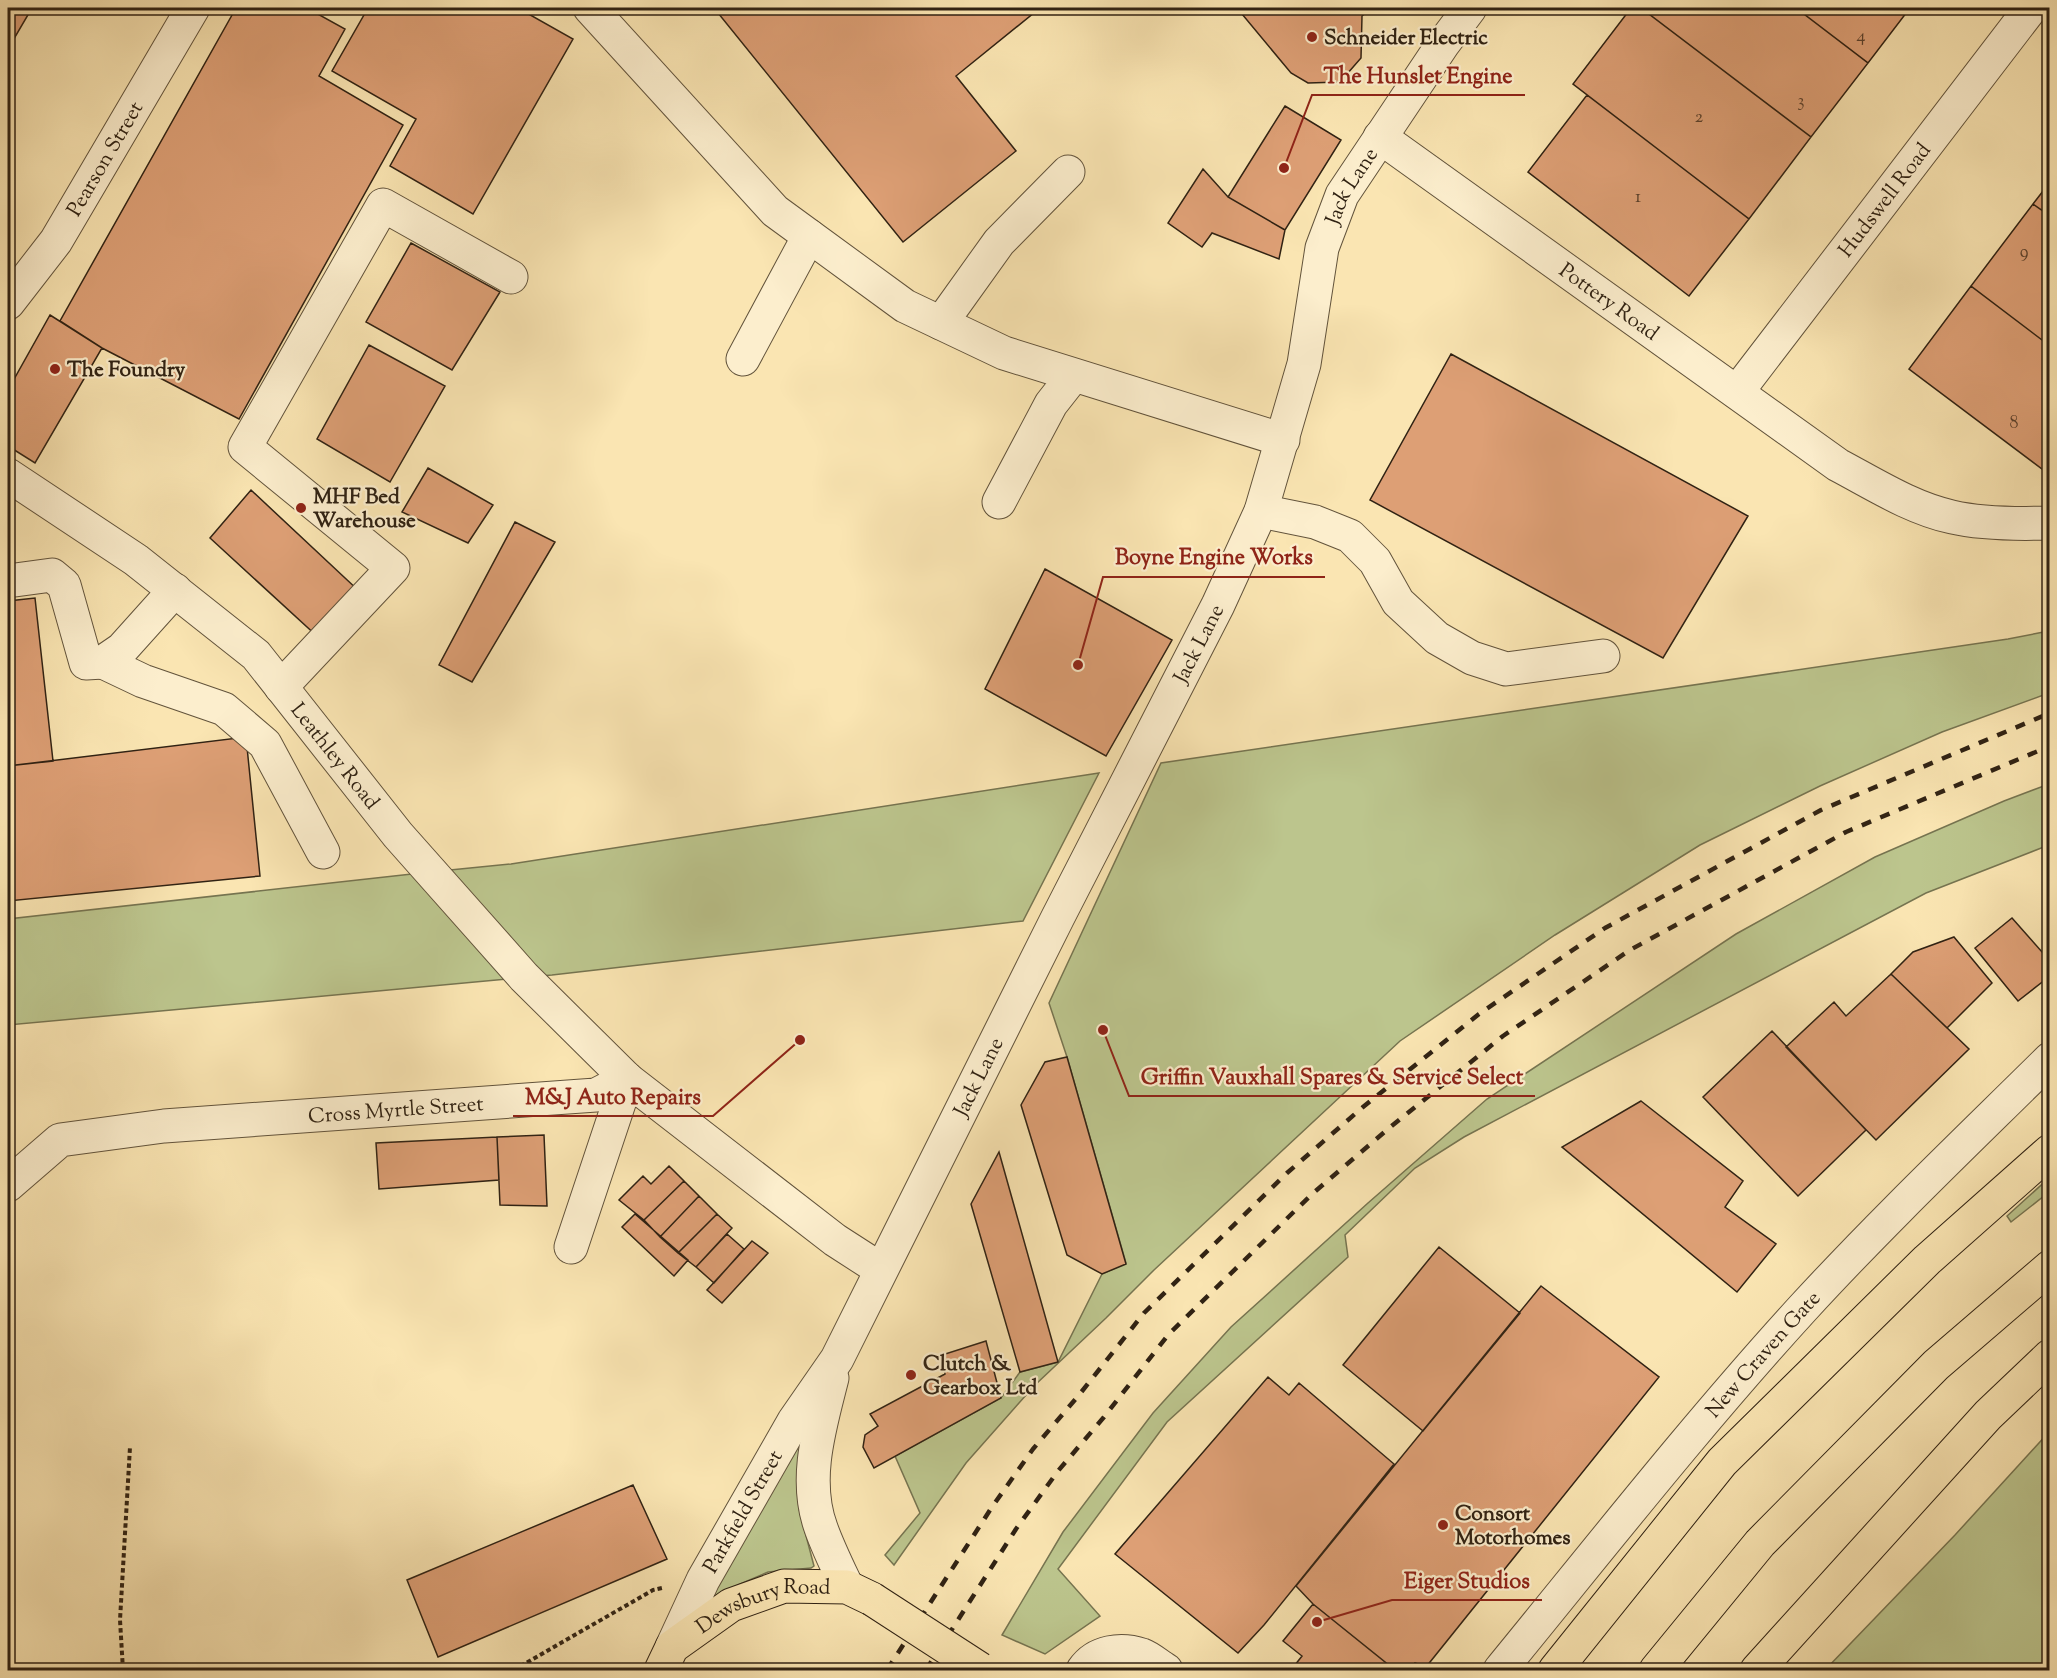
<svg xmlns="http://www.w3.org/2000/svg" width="2057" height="1678" font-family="'Sorts Mill Goudy',serif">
<rect width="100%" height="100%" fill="#fae5b2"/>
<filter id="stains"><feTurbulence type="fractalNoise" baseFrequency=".00333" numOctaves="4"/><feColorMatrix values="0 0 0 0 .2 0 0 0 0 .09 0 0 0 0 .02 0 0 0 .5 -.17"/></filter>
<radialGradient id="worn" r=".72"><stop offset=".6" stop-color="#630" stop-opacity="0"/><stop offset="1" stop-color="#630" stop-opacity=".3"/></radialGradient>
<!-- green -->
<path fill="#bcc58d" stroke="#767450" stroke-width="1.5" d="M 2049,631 L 2049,693 L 1942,732 L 1820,786 L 1700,845 L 1555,935 L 1400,1041 L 1154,1270 L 1106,1318 L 1035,1385 L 966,1463 L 894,1565 L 885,1555 L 920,1513 L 895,1456 L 1001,1398 L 1020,1372 L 1058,1362 L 1102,1274 L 1126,1263 L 1067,1057 L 1049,1003 L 1161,763 L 2008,639 Z
M 1099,773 L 1023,921 L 552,975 L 8,1025 L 8,919 L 430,872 L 511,864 Z
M 2049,784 L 2049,845 L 1926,893 L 1464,1137 L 1415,1168 L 1345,1235 L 1348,1257 L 1167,1422 L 1058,1569 L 1100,1616 L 1045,1654 L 1002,1635 L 1063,1532 L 1153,1413 L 1231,1327 L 1368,1203 L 1487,1099 L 1736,934 L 1875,857 L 2004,801 Z
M 2049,1178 L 2049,1192 L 2011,1222 L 2007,1216 Z
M 801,1414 L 799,1509 L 814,1566 L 811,1568 L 768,1572 L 738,1585 L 712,1600 L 705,1594 Z
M 2049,1432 L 2049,1670 L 1825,1670 L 1955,1535 Z"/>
<!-- building -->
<path fill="#dd9f75" stroke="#302213" stroke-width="1.5" d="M 8,8 L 32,8 L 8,49 Z
M 236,8 L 307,8 L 345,29 L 319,76 L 403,125 L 239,419 L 102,348 L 60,321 Z
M 368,8 L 518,8 L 573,39 L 473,214 L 390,166 L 416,119 L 332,71 Z
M 714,8 L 1040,8 L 956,76 L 1016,151 L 903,242 Z
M 1237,8 L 1372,8 L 1362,16 L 1361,58 L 1340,82 L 1308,83 L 1291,73 Z
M 1631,8 L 1641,8 L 1811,137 L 1749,219 L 1573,84 Z
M 1641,8 L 1796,8 L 1868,63 L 1811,137 Z
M 1796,8 L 1910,8 L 1868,63 Z
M 1587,95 L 1749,219 L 1689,296 L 1528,172 Z
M 1285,106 L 1341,140 L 1285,230 L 1228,197 Z
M 1203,169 L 1228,197 L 1285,230 L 1279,259 L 1212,233 L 1202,247 L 1168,223 Z
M 2050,182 L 2050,216 L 2033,204 Z
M 2033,204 L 2050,216 L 2050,346 L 1971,286 Z
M 411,243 L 500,292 L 452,370 L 366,322 Z
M 1971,286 L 2050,346 L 2050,475 L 1909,369 Z
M 50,315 L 102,348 L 35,463 L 8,446 L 8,390 Z
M 369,345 L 445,386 L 390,482 L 317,439 Z
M 1451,354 L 1748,516 L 1663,658 L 1370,500 Z
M 428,468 L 493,505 L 468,543 L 402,512 Z
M 251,490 L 360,592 L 319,638 L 210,538 Z
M 515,522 L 555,542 L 472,682 L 439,665 Z
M 1045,569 L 1172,640 L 1106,756 L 985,689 Z
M 35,598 L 53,761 L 8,766 L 8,601 Z
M 246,737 L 260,876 L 8,901 L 8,766 Z
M 2012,918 L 2050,961 L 2050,976 L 2018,1001 L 1975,948 Z
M 1954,937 L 1992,983 L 1947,1028 L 1891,974 L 1913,952 Z
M 1891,974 L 1969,1049 L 1876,1140 L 1786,1047 L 1834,1002 L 1846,1016 Z
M 1772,1031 L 1866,1130 L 1798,1196 L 1703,1097 Z
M 1067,1057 L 1126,1264 L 1102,1274 L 1067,1255 L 1021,1105 L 1045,1062 Z
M 1641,1101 L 1743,1181 L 1725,1207 L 1776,1244 L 1737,1292 L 1562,1147 Z
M 544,1135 L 547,1206 L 500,1205 L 497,1137 Z
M 497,1137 L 499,1180 L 379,1189 L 376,1143 Z
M 999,1152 L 1058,1362 L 1020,1372 L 971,1204 Z
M 669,1166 L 684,1181 L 644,1220 L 619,1200 L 643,1176 L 651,1184 Z
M 684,1181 L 699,1196 L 660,1237 L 644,1220 Z
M 699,1196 L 717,1214 L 678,1253 L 660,1237 Z
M 635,1214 L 688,1260 L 674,1276 L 622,1227 Z
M 717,1214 L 732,1228 L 696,1267 L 678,1253 Z
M 727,1234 L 744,1249 L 714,1283 L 696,1267 Z
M 752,1241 L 768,1253 L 722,1303 L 707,1290 Z
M 1439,1247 L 1520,1313 L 1423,1431 L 1343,1365 Z
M 1541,1286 L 1659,1377 L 1426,1667 L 1415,1663 L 1409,1670 L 1395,1670 L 1313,1604 L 1296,1586 Z
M 986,1341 L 1001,1398 L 874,1468 L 863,1447 L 865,1435 L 878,1426 L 870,1414 L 945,1374 L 942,1355 Z
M 1268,1377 L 1289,1395 L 1299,1383 L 1394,1464 L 1264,1625 L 1238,1653 L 1115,1554 Z
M 633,1485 L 667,1559 L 438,1657 L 407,1580 Z
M 1313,1604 L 1395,1670 L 1291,1670 L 1302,1656 L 1283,1641 Z"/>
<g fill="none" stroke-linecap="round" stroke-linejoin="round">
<!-- minor casing -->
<g stroke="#62533b" stroke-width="35">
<g id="minor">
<path d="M 590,8 L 775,211 L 905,306 L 1004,353 L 1283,440"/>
<path id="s1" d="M 1380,137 L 1838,465 C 1874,484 1911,508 1952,517 C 1982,524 2018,524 2050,523"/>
<path id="s2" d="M 8,303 L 56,241 L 193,8"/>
<path d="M 941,323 L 999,242 L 1068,172"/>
<path d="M 743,359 L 809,236"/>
<path id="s3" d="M 1737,392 L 2031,8"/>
<path id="s4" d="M 8,475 L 136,560 L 256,655 L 398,835 L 524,977 L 627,1079 L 835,1240 L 880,1269"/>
<path d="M 999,502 L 1051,404 L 1073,376"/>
<path d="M 1261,511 L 1315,522 L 1350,536 L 1375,561 L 1398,602 L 1437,638 L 1472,658 L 1506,669 L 1603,656"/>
<path d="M 15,580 L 52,575 L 64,585 L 86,663 L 103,662 L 122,649 L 175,590"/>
<path d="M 103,662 L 143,681 L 224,709 L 265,744 L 323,852"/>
<path d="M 281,687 L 393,568 L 245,447 L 383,205 L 511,277"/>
<path id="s5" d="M 8,1185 L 60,1140 L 164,1126 L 596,1095 L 627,1079"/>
<path d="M 571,1247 L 627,1079"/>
<path d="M 832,1378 C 820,1426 803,1479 821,1528 C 828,1548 838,1568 847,1587"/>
<path id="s6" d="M 672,1647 L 703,1580 L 794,1421 L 837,1359 L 1058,917 L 1218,605 L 1261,511 L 1304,364 L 1322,248 L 1342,195 L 1443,44 L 1470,8"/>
<path d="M 1083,1670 C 1096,1651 1121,1648 1142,1655 C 1150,1658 1159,1666 1166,1670"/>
<path id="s7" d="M 1500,1670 C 1599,1549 1697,1424 1803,1308 C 1882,1222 1967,1141 2050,1059"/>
</g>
</g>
<!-- major casing -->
<g stroke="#302213" stroke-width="35">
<g id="major">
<path id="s8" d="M 661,1670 L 672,1647 L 731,1605 L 784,1586 L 847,1587 L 872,1599"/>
</g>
</g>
<!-- highway casing -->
<g stroke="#302213" stroke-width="35">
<path id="highway" d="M 1555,1670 L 1722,1462 L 1927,1260 L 2050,1151
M 1656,1670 L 1760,1543 L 1936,1365 L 2050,1267
M 1757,1670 L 1988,1415 L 2050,1356"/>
</g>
<!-- path -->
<path stroke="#302213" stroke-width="4" stroke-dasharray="4.5 3" stroke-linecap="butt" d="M 123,1670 L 120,1620 L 130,1447
M 514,1670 L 653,1590 L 662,1588"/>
<!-- minor -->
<use href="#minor" stroke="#fceecd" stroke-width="33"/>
<!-- major -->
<use href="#major" stroke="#fae5b2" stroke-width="33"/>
<!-- highway -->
<use href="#highway" stroke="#fae5b2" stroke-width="33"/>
<!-- rail -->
<path stroke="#302213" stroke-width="4.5" stroke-dasharray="10 10" stroke-linecap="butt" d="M 887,1670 L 992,1507 L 1033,1449 L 1079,1395 L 1144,1313 L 1287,1173 L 1363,1107 L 1479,1014 L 1605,928 L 1821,810 L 2050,713
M 926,1670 L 1016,1529 L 1058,1471 L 1104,1417 L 1168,1335 L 1311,1195 L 1388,1129 L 1503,1036 L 1630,950 L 1846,832 L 2050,746"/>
<!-- major-bridge casing -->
<g stroke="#302213" stroke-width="35" stroke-linecap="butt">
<path id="major-bridge" d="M 872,1599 L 980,1669"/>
</g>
<!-- major-bridge -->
<use href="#major-bridge" stroke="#fae5b2" stroke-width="33"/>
</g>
<!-- markers -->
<g fill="#8f2418" stroke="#fceecd" stroke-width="2">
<circle cx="1312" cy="37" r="6"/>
<circle cx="55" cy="369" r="6"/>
<circle cx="301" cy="508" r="6"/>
<circle cx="911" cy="1375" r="6"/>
<circle cx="1443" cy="1525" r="6"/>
</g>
<g text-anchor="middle" stroke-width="4.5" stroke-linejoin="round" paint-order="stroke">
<!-- number labels -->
<g font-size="18" fill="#5b412c">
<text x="1861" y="41">4</text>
<text x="1801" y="106">3</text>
<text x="1699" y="122">2</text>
<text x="1638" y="202">1</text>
<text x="2024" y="257">9</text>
<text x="2014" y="428">8</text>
</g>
<!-- poi labels -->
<g font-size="21" font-weight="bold" fill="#302213" stroke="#fceecd" text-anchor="start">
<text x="1324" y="44">Schneider Electric</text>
<text x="67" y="376">The Foundry</text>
<text x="313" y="503">MHF Bed<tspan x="313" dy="24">Warehouse</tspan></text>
<text x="923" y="1370">Clutch &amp;<tspan x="923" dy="24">Gearbox Ltd</tspan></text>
<text x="1455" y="1520">Consort<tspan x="1455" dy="24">Motorhomes</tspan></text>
</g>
<!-- street labels -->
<g font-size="21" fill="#302213" stroke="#fceecd">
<text dy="7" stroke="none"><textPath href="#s2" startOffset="174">Pearson Street</textPath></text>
<text dy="7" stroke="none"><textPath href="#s6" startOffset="1620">Jack Lane</textPath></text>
<text dy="7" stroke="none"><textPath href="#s3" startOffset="242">Hudswell Road</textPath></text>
<text dy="7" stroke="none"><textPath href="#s1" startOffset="282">Pottery Road</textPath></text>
<text dy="7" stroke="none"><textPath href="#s6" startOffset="1134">Jack Lane</textPath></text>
<text dy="7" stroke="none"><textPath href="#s4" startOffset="435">Leathley Road</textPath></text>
<text dy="7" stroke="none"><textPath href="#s6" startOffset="648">Jack Lane</textPath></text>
<text dy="7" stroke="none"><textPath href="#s5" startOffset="406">Cross Myrtle Street</textPath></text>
<text dy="7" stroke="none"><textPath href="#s7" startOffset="411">New Craven Gate</textPath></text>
<text dy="7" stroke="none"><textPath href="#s6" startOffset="153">Parkfield Street</textPath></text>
<text dy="7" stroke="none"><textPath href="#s8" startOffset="129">Dewsbury Road</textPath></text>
</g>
</g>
<!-- callouts -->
<path fill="none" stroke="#8f2418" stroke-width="2" d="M1284 168L1312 95H1525M1078 665L1103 577H1325M1103 1030L1129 1096H1535M800 1040L713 1116H513M1317 1622L1392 1600H1542"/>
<g fill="#8f2418" stroke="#fceecd" stroke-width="2">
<circle cx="1284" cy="168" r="6"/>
<circle cx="1078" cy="665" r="6"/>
<circle cx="1103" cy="1030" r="6"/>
<circle cx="800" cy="1040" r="6"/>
<circle cx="1317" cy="1622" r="6"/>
</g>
<g font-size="22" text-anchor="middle" font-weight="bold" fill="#8f2418" stroke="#fceecd" stroke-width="4.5" stroke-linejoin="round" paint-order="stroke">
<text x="1418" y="83">The Hunslet Engine</text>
<text x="1214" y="564">Boyne Engine Works</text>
<text x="1332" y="1084">Griffin Vauxhall Spares &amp; Service Select</text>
<text x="613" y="1104">M&amp;J Auto Repairs</text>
<text x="1467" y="1588">Eiger Studios</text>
</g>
<!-- margin -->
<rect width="2057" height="1678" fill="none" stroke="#fae5b2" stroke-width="30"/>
<rect x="9" y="9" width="2039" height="1660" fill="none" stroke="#302213" stroke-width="3"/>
<rect x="15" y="15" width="2027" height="1648" fill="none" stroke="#302213" stroke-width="1.5"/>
<rect width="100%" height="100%" filter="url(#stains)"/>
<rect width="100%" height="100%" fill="url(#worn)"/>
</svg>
